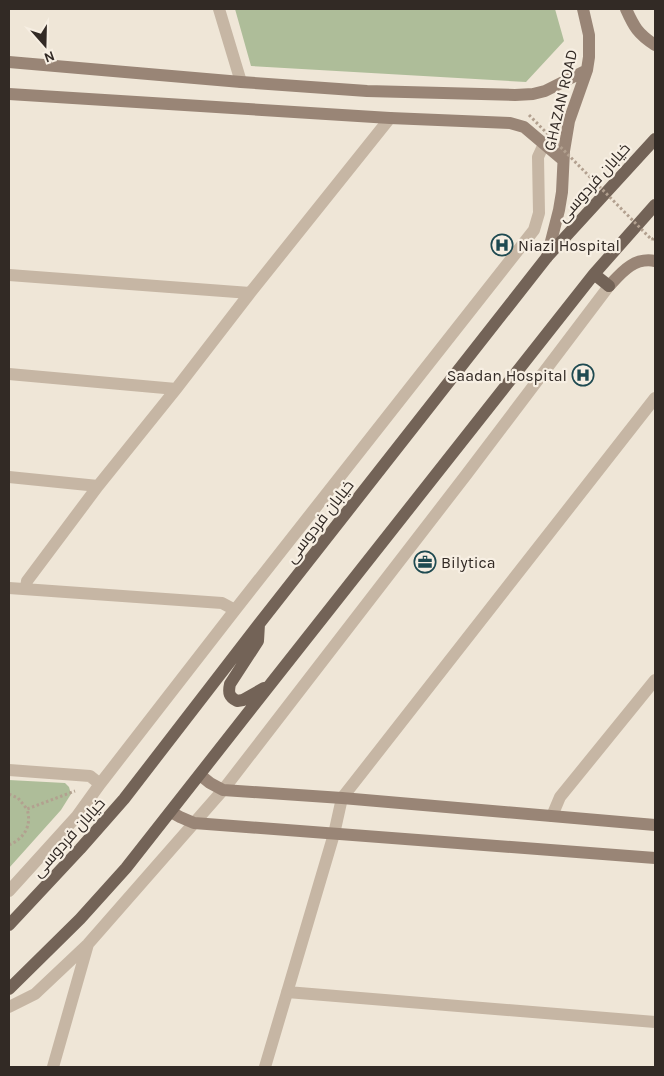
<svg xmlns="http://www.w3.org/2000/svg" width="664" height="1076" font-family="Karla,Cairo,sans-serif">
<rect width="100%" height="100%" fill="#efe6d7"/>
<!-- green -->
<path fill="#aebd99" d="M 235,9 L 555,9 L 564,41 L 526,82 L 251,66 Z
M 9,780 L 65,783 L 69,787 L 71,794 L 61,810 L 9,868 Z"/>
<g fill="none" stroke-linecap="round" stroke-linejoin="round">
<!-- path -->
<path stroke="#b2a08f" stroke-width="3" stroke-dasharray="2.5 2.5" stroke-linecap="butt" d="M 652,240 L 655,236
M 9,794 L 18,798 L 27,809
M 9,845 C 25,838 32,825 27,809 L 75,791"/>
<!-- street -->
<path stroke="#c6b6a4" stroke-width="12" d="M 219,9 L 241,82
M 9,275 L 250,293 L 390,118
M 9,374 L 176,389
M 9,477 L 98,486
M 9,588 L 222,603 L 235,610
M 26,589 L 27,581 L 98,486 L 176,389 L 250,293
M 9,770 L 90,776 L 100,784
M 552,816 L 560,797 L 655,680
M 9,891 L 77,816 L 100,784 L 235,610 L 534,230 L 539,213 L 538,157 L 544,144
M 287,992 L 655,1022
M 9,1007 L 35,994 L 88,944 L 223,790 L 466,475 L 609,286
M 53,1067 L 88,944
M 265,1067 L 334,834 L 342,798 L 655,398"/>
<!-- secondary -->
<path stroke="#998576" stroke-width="12" d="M 626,9 C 634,27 638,34 655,45
M 9,62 L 241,82 L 367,91 L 515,95 L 533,94 L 545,91 L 587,70
M 9,94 L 390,118 L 510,123 L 524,127 L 563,160
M 547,257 L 559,210 L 562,192 L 564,151 L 569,121 L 587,70 L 589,57 L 589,35 L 583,9
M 609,286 C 622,272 634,257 655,261
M 200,775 L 210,783 L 223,790 L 342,798 L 655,825
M 171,812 L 180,817 L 194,823 L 655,858"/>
<!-- primary -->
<path stroke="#736357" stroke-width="12" d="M 594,274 L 609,286
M 259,624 L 258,641 L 230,684 C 228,693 229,697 237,701 L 243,700 L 264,688
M 9,925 L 80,849 L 124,799 L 259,624 L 547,257 L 655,139
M 9,989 L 80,919 L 126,868 L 269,686 L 594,274 L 655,205"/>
<!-- path-bridge -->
<path stroke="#b2a08f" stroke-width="3" stroke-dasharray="2.5 2.5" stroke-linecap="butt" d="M 529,115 L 652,240"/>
</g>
<!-- icons -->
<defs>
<g id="hospital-ring" transform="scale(1.125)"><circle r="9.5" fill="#f7efe3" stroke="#1e4a51" stroke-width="1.5"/><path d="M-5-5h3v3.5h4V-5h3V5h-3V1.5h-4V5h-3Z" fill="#1e4a51"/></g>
<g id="office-ring" transform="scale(1.125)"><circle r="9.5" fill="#f7efe3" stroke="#1e4a51" stroke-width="1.5"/><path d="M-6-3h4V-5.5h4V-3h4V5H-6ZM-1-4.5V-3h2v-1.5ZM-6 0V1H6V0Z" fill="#1e4a51"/></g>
</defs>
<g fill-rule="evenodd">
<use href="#hospital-ring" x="502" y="245"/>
<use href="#hospital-ring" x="583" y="375"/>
<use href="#office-ring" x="425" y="562"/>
</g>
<g text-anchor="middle" stroke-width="4.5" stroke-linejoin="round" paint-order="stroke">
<!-- street labels -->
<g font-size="16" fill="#322a25" stroke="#f7efe3">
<text transform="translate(560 100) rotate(-77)" y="6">GHAZAN ROAD</text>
<text transform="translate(593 182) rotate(-48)" y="6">خیابان فردوسی</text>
<text transform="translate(319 521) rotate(-52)" y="6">خیابان فردوسی</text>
<text transform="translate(68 837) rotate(-48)" y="6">خیابان فردوسی</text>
</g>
<!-- poi labels -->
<g font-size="16" fill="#322a25" stroke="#f7efe3" text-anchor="start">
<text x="518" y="251">Niazi Hospital</text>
<text x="567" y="381" text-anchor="end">Saadan Hospital</text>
<text x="441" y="568">Bilytica</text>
</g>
</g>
<!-- border -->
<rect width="664" height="1076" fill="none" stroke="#322a25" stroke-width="20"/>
<!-- north arrow -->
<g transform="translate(45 45) rotate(160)" stroke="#f7efe3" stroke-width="4" paint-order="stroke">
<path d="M0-4L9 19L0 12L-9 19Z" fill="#322a25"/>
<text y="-8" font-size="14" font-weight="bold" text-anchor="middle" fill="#322a25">N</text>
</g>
</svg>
